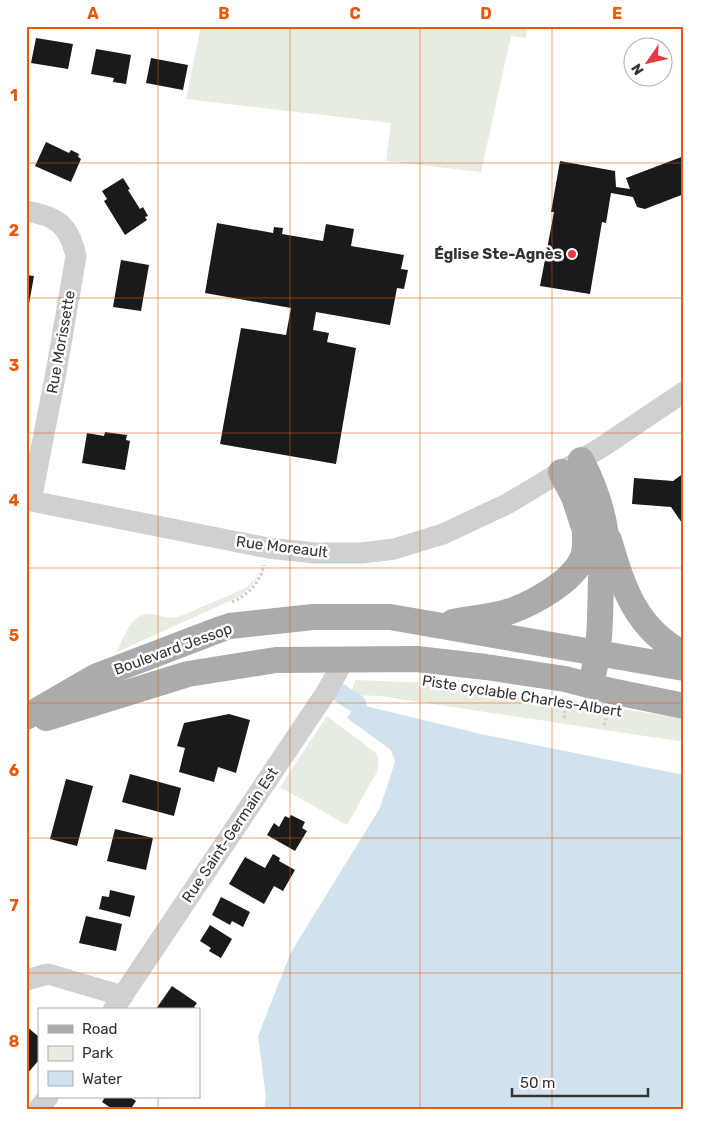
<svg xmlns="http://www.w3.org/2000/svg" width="710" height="1136" font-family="Rubik,sans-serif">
<rect width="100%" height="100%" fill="#fff"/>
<!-- green -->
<path fill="#e6ecdf" d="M 201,26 L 528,26 L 526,38 L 511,36 L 481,172 L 386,161 L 391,123 L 186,99 Z
M 261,568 C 256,582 249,590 236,598 L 117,652 C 125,635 132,609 156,615 C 167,618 173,619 183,615 L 246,588 L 255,579 Z
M 355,680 L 478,685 L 684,719 L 684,742 L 380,696 L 351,695 Z
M 327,716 L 376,753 L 378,757 L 378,770 L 347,825 L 280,787 Z"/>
<!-- water -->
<path fill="#cfe2ee" d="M 357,704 L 481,734 L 684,775 L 684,1110 L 264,1110 L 266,1097 L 258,1036 L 291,952 L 380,808 L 395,762 L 391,750 L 347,718 Z"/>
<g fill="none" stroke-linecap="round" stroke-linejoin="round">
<!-- canal -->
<path stroke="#cfe2ee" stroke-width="19" d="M 340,693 L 357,704"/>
</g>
<!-- building -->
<path fill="#1a1a1a" d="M 36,38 L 73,44 L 68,69 L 31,63 Z
M 96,49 L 131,55 L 126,84 L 113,82 L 114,78 L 91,74 Z
M 151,58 L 188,65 L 183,90 L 146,83 Z
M 46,142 L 69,153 L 71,150 L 79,154 L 78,157 L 81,159 L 71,182 L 35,166 Z
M 684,156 L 684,194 L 645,209 L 637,207 L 633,197 L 611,193 L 606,223 L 602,222 L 590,294 L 540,286 L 554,212 L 551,212 L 560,161 L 615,171 L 616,187 L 630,189 L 626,178 Z
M 123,178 L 130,189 L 128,190 L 140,209 L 143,207 L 148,216 L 145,217 L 147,220 L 125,235 L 104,201 L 107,199 L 102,191 Z
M 217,223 L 273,233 L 274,227 L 283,228 L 282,234 L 323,241 L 326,224 L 354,229 L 351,246 L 404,255 L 401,269 L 408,270 L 404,289 L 397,288 L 390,325 L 316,312 L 313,330 L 329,333 L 327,342 L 356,348 L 336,464 L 220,444 L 241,328 L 286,335 L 291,308 L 205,293 Z
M 121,260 L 149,265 L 141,311 L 113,307 Z
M 26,275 L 34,276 L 27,315 L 26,315 Z
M 105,432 L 127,435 L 126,440 L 130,441 L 125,470 L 82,463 L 87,433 L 104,436 Z
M 684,473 L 684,521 L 682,523 L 671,507 L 632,504 L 634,478 L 673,481 Z
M 229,714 L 250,720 L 236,773 L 218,767 L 214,782 L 179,772 L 185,748 L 177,746 L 184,723 Z
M 130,774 L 181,788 L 174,816 L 122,802 Z
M 66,779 L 93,786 L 77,846 L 50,839 Z
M 291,815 L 305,822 L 302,828 L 307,831 L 295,851 L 267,835 L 274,823 L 279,827 L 285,816 L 289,818 Z
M 115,829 L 153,838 L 146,870 L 107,861 Z
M 273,854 L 280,858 L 279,861 L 295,870 L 283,891 L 274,886 L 264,904 L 229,884 L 245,857 L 265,868 Z
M 110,890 L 135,896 L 130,917 L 99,909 L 102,896 L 109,897 Z
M 221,897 L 250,912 L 243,927 L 232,921 L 230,925 L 212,915 Z
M 86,916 L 122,924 L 116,951 L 79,943 Z
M 210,925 L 232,939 L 221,958 L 209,951 L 211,948 L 200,941 Z
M 172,986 L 197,1003 L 194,1007 L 198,1010 L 156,1009 Z
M 26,1026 L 39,1037 L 39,1060 L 26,1075 Z
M 105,1097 L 130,1097 L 136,1101 L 130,1110 L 120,1110 L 116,1107 L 114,1110 L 102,1102 Z"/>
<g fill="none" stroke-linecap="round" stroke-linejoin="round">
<!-- path -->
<path stroke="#cdcdcd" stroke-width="3" stroke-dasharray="2.5 2.5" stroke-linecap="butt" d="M 232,602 C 248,595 260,583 264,565
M 564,718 L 566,701
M 604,725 L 608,711"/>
<!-- minor -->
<path stroke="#d0d0d0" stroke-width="21" d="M 26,211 C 57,216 69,225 76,256 L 57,367 L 31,501
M 26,500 L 268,548 L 315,553 L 362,553 L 394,549 L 443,534 L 507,504 L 602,447 L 684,392
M 26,980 L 48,974 L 123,996
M 113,1010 L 327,691 L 345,658
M 38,1110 L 48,1097"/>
<!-- major -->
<path stroke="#ababab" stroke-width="26" d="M 581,460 C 592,481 601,505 605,529 C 608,544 601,563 601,578 C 600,610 601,640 594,671
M 561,472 L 574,497 L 591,549
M 609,540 C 623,588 636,629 684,654
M 453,622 C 472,618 492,617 511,611 C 533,603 572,582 582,559 C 586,551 585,541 585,532
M 26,717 L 95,677 L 221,629 L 230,626 L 313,617 L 390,617 L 684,668
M 46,718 L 188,674 L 276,660 L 417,659 L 486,667 L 565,679 L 611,691 L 684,706"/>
</g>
<!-- grid -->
<path fill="none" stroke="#e8590c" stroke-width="1" stroke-opacity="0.55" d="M 158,26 L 158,1010M 290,26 L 290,1110M 420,26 L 420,1110M 552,26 L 552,1110M 26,163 L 684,163M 26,298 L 684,298M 26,433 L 684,433M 26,568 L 684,568M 26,703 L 684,703M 26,838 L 684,838M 26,973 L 684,973M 158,1097 L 158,1110"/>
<!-- markers -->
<circle fill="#e63946" stroke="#fff" stroke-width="2" cx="572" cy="254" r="5"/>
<g text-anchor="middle" stroke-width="5" stroke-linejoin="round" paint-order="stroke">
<!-- poi labels -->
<g font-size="15" font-weight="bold" fill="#333" stroke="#fff" text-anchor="end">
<text x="562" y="259">Église Ste-Agnès</text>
</g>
<!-- street labels -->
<g font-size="15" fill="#333" stroke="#fff">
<text transform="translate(61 342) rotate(-80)" y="5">Rue Morissette</text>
<text transform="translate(282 547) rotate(7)" y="5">Rue Moreault</text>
<text transform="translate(173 649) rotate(-20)" y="5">Boulevard Jessop</text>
<text transform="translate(522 696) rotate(9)" y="5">Piste cyclable Charles-Albert</text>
<text transform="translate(230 835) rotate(-56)" y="5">Rue Saint-Germain Est</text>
</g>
</g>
<!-- border -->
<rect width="710" height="1136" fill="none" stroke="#ffffff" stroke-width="55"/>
<!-- legend -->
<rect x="38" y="1008" width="162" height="90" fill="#ffffff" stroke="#adadad"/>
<rect x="48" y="1025" width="25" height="8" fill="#ababab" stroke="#adadad"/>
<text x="82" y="1034" font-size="15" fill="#333333">Road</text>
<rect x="48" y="1046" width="25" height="15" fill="#e6ecdf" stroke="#adadad"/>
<text x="82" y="1058" font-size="15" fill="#333333">Park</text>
<rect x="48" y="1071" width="25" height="15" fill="#cfe2ee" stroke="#adadad"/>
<text x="82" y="1084" font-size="15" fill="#333333">Water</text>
<!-- north arrow -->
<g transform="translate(648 62) rotate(236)"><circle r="24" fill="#ffffff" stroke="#adadad"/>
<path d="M0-4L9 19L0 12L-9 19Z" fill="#e63946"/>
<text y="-8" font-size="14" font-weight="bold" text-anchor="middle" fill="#333333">N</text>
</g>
<!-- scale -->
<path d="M512 1088v8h136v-8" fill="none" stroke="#333333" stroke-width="2.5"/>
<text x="520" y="1088" font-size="15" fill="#333333" stroke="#ffffff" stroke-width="4" paint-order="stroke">50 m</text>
<rect x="28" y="28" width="654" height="1080" fill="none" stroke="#e8590c" stroke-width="2"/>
<g font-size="16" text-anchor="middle" font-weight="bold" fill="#e8590c">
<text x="93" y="19">A</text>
<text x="224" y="19">B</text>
<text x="355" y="19">C</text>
<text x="486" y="19">D</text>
<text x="617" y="19">E</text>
<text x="14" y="101">1</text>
<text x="14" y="236">2</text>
<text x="14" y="371">3</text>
<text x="14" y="506">4</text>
<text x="14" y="641">5</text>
<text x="14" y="776">6</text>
<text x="14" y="911">7</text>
<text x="14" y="1047">8</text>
</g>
</svg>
